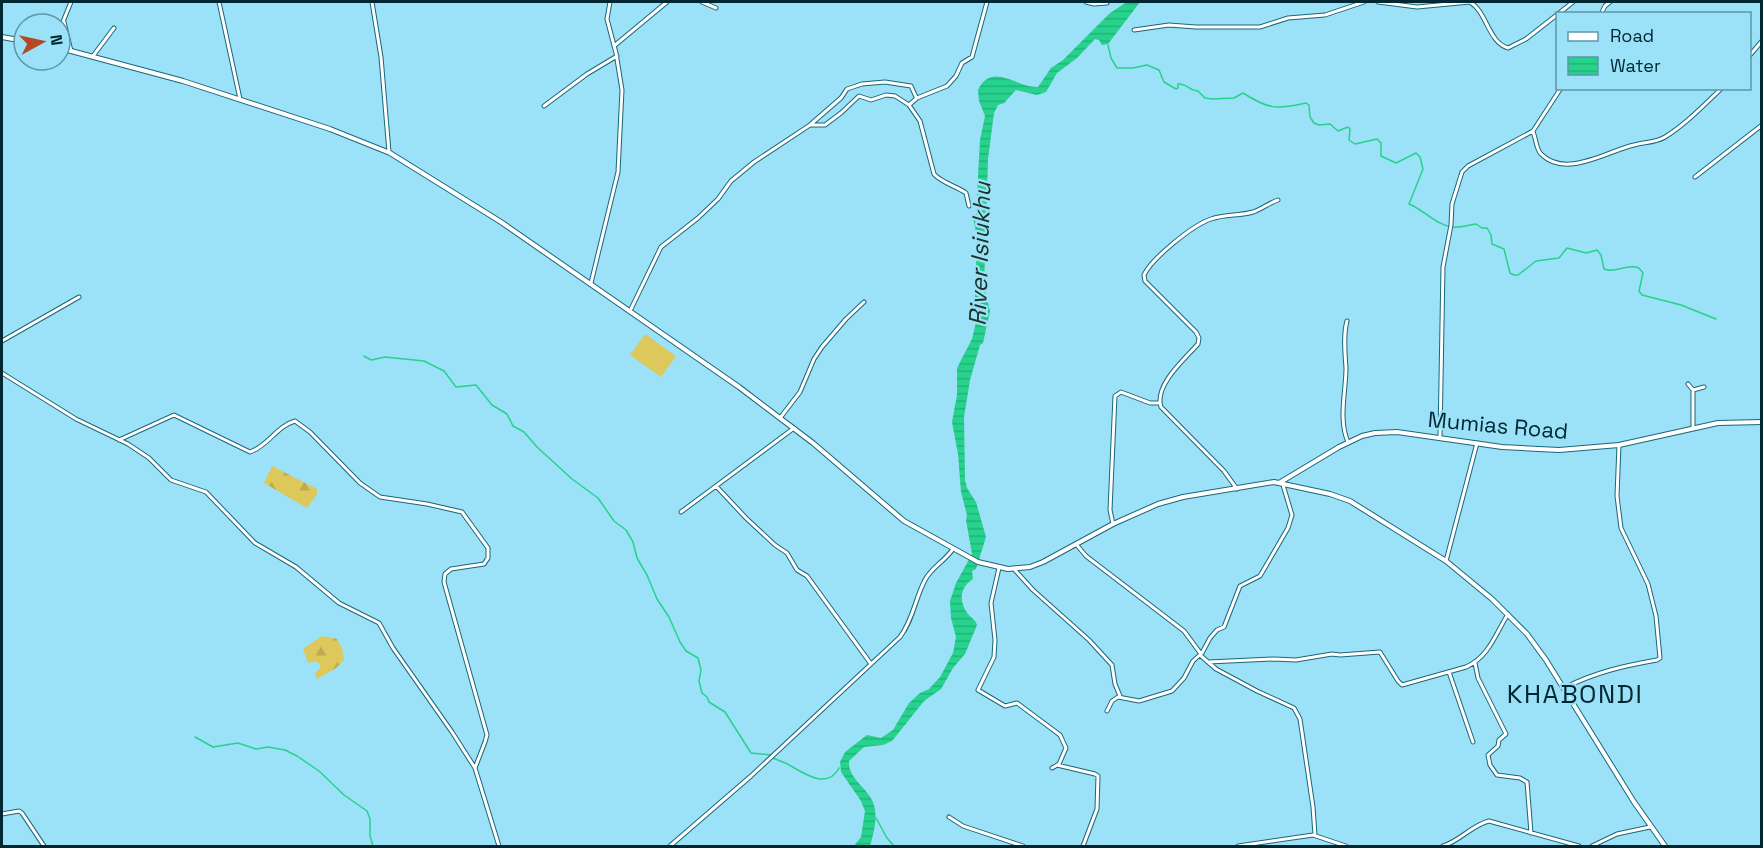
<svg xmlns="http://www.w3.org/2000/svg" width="1763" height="848" font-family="'Space Grotesk',sans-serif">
<defs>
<pattern id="forest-firs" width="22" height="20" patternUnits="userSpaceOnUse" patternTransform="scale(1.5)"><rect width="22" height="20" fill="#dcc85b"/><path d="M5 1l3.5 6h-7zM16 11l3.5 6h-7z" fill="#bbac50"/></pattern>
<pattern id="water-rules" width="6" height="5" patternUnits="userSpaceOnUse" patternTransform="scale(1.5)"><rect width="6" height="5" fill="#26d28c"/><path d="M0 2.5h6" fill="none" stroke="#20b479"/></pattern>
</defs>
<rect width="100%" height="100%" fill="#9be1f7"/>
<!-- forest -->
<path fill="url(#forest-firs)" d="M 272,466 L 317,489 L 317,494 L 307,508 L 264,483 Z
M 322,636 L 337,639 L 342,648 L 344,660 L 336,668 L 317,679 L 315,673 L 320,668 L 320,664 L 315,661 L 308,663 L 303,649 Z"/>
<!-- green -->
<path fill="#dcc85b" d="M 645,334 L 676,356 L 661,377 L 630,355 Z"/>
<!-- water -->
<path fill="url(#water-rules)" d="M 1127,2 L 1140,2 L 1108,44 L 1102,45 L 1099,40 L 1095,39 L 1077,58 L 1057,73 L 1046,92 L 1037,95 L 1016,90 L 1004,103 L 998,105 L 994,113 L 988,159 L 984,288 L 990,311 L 983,343 L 980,345 L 970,380 L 964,417 L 965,480 L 967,488 L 976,502 L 986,537 L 976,569 L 972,571 L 973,579 C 960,587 958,601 968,614 C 972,619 975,619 977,625 L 965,654 L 953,668 L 941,689 L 924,701 L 892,741 L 883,745 L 864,747 L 849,761 C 848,778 865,786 872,800 C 879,814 874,832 870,846 L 854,846 L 861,837 L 865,811 L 861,801 L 841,772 L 840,762 L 845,752 L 867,735 L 881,738 L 893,730 L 909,703 L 920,693 L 929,689 L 940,677 L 953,653 L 956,637 L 951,618 L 950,601 L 956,583 L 972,554 L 966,520 L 967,515 L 961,492 L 958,454 L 952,422 L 957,395 L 957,368 L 972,339 L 978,314 L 975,299 L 977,236 L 973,218 L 976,214 L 980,140 L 985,116 L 979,101 L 978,90 C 992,61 1017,88 1038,87 L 1051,68 L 1063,60 L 1110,13 Z"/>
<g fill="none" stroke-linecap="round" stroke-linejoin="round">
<!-- stream -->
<path stroke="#26d28c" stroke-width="1.5" d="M 1108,45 L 1111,58 L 1117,68 L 1133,68 L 1147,65 L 1159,70 L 1164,82 L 1176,89 L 1178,88 L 1178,84 C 1186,83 1190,91 1198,91 L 1205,98 L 1212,99 L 1234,98 L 1243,93 C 1268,109 1276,110 1306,103 L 1309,105 L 1310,117 L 1314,123 L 1319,125 L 1330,124 L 1338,131 L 1348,127 L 1350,129 L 1349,140 L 1355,144 L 1377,139 L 1381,143 L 1381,156 L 1396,163 L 1416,153 L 1420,157 L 1423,169 L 1409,204 C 1424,210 1436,225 1452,227 C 1460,228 1468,225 1476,224 L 1482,228 L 1487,228 L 1491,235 L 1492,244 L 1504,249 L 1510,273 L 1514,275 L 1518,275 L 1536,261 L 1559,258 L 1567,248 L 1586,253 L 1597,250 L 1601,255 L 1604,269 C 1616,274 1626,263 1639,268 L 1643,273 L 1639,291 L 1642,295 L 1681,305 L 1716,319
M 364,356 L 371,360 L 385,357 L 424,361 L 444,371 L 456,387 L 476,385 L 492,405 L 507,414 L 513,426 L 524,432 L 537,447 L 572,479 L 598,498 L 614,521 L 626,530 L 633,542 L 637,558 L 647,575 L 657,599 L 669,617 L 680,642 L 686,651 L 698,658 L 701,670 L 699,681 L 702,693 L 707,697 L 709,702 L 725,712 L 751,753 L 771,755
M 195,737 L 213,747 L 238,743 L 256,749 L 268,747 L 285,750 L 297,756 L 319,771 L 344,795 L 367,811 L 370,819 L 370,836 L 373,846
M 773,758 C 779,761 785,762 791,766 C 806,775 828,789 839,768
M 876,818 L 887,838 L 894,846"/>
<!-- minor casing -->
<g stroke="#1b6679" stroke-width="5">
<path id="minor" d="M 219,2 L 240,99
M 372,2 L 381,57 L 389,152
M 702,2 L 716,8
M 1086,2 L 1094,4 L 1107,3
M 1378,2 L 1417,7 L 1470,2 C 1487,12 1488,42 1508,48 L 1526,39 L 1558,14
M 1558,14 L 1573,2
M 1601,14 L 1605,6 L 1610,2
M 64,22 L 71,51
M 60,29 L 71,2
M 1134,30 L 1169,25 L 1196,27 L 1260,27 L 1288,18 L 1325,15 L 1364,2
M 614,46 L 667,2
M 1750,55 L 1762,41
M 93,56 L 114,28
M 909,105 L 920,121 L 934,174 C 942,183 956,186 966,193 L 969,206
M 544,106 L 587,74 L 617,56
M 811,124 L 841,98 L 847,89 L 862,84 L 885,82 L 911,86 L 916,97
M 1533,132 C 1536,138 1536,149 1541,154 C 1566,179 1607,151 1634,145 C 1644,142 1655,143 1665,137 C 1686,124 1704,105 1722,88
M 1695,177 L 1762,125
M 591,283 L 618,172 L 622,90 L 616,53 L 607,19 L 610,2
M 630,311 L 661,247 L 698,218 L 718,199 L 731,181 L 754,162 L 810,125 L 825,125 L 841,113 L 859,96 L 871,100 L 886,95 L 895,96 L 909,105 L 917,98 L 947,86 L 956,76 L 962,63 L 972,57 L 987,2
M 1347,321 C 1343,335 1345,353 1346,368 C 1346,392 1338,419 1348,442
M 2,341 L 79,297
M 2,373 L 76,419 L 128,444 L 149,458 L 171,480 L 206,492 L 255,543 L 296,567 L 339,603 L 379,623 L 393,648 L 452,732 L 475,768 L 499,846
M 1688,384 L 1693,390
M 780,418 L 800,392 L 814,359 L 822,347 L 846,319 L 864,302
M 1693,428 L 1693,390 L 1704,387
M 1440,437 L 1443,267 L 1451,225 L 1452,204 L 1462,172 L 1468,166 L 1533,131 L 1561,88
M 119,440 L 174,415 L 250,452 C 268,446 277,426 295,421 L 310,432 L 360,483 L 380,497 L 427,504 L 462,512 L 488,548 L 488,558 L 484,564 L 451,569 L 445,574 L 444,582 L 487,735 L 485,742 L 475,768
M 716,486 L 746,518 L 775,545 L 787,553 L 797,570 L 807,576 L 871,664
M 1237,489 L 1224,471 L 1161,407 C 1154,385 1185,359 1198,344 L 1199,338 L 1196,332 L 1145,281 L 1144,275 C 1152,258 1193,225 1211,219 C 1225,214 1240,216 1253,212 C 1262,209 1269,203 1278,200
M 681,512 L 794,428
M 1113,524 L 1110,510 L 1115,396 L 1121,392 L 1150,403 L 1159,403
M 1076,544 L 1086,556 L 1184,631 L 1201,654
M 1446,561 L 1477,443
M 999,568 L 991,603 L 995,640 L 994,657 L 978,690 L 1005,706 L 1017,703 L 1060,735 L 1066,748 L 1059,764 L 1052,768
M 1014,569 L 1033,590 L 1089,640 L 1112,665 L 1115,684 L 1120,696
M 1200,655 L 1216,669 L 1257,691 L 1294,708 L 1300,719 L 1313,807 L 1315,835
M 1208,662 L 1274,659 L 1296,660 L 1332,654 L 1340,655 L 1380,652 L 1398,681 L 1402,685 L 1466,667 C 1489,657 1496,633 1508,614
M 1475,663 L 1478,678 L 1506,734 L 1499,740 L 1498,746 L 1488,755 L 1490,765 L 1497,775 L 1520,778 L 1527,782 L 1531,833
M 1449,672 L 1473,742
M 1564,688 C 1596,672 1623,666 1657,660 L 1660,658 L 1656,616 L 1648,584 L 1621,528 L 1617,496 L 1619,445
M 1107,711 L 1112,701 L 1118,697 L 1139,701 L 1172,691 L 1184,678 L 1193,661 L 1202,653 L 1210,638 L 1217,630 L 1224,627 L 1240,586 L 1260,576 L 1288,528 L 1292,515 L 1283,485
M 1057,765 L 1095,774 L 1098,776 L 1097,809 L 1083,846
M 2,814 L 19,811 L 22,813 L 44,846
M 949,817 L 963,826 L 1023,846
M 670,846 L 751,776 L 900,637 C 913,620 915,599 925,580 C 932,567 945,561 953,549
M 1238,846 L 1313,835 L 1346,846
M 1443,846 C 1460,841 1472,825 1489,821 L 1579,846
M 1592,846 L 1617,834 L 1650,827"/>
</g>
<!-- tertiary casing -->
<g stroke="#1b6679" stroke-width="6">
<path id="tertiary" d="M 2,37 L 24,41
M 60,48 L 183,81 L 330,129 L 390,153 L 501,222 L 739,387 L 813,443 L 904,521 L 978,562 L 1008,569 L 1030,567 L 1043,562 L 1113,524 L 1158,504 L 1183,497 L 1274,482 L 1330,494 L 1350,501 L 1446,561 L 1492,599 L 1527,634 L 1546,660 L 1634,802 L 1665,846
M 1279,483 L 1339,447 L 1362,436 L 1375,433 L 1397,432 L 1502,447 L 1559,450 L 1619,445 L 1718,423 L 1762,422"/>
</g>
<!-- minor -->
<use href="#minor" stroke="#fff" stroke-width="3"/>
<!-- tertiary -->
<use href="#tertiary" stroke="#fff" stroke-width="4"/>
</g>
<g text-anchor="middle" stroke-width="4.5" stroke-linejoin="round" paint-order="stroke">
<!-- street labels -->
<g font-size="22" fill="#002732" stroke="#9be1f7">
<text transform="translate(1498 425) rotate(5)" y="8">Mumias Road</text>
</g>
<!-- water labels -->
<g font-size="24" font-style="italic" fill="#1a3326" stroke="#9be1f7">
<text transform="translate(980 254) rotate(-88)" y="8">River Isiukhu</text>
</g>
<!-- quarter labels -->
<g font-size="26" letter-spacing="1.5" fill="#002732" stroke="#9be1f7">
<text x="1575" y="703">KHABONDI</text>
</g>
</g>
<!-- border -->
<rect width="1763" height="848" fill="none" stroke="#002732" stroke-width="6"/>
<!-- legend -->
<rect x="1556" y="12" width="195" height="78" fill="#9be1f7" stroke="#5d97a8" stroke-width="1.5"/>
<rect x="1568" y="32" width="30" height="9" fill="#ffffff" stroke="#5d97a8" stroke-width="1.5"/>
<text x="1610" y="42" font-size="18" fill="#002732">Road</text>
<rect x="1568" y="57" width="30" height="18" fill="url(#water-rules)" stroke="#5d97a8" stroke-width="1.5"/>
<text x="1610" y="72" font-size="18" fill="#002732">Water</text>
<!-- north arrow -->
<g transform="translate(42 42) rotate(82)"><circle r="28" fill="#9be1f7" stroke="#5d97a8" stroke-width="1.5"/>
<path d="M0-4.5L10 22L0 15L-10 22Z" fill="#b24b25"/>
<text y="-9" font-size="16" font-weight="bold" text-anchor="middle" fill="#002732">N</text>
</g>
</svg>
